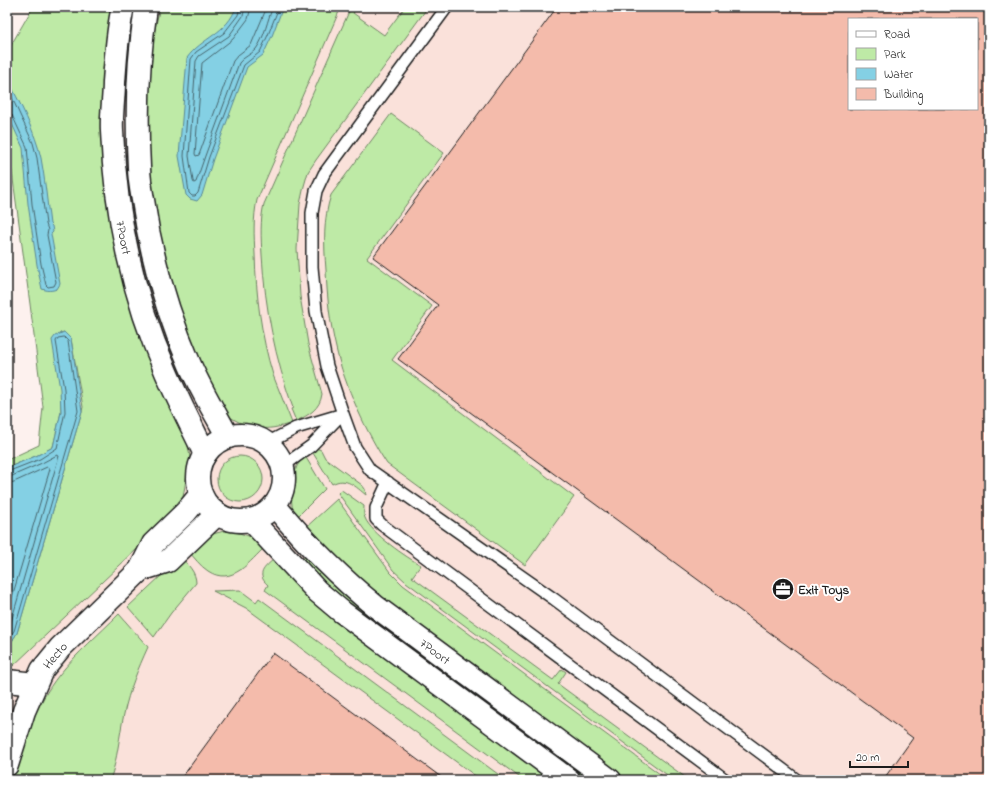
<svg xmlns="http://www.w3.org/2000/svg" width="996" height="787" font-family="'Indie Flower',sans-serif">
<rect width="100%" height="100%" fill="#fdf1ee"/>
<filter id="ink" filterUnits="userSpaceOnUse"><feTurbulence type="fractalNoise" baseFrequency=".025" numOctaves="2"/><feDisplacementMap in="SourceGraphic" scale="8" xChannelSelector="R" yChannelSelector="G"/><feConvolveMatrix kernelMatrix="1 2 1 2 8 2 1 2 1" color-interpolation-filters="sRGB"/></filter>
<g filter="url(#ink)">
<!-- built -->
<path fill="#fae1da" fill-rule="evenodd" d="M 57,7 L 989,7 L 989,780 L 7,780 L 7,480 L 93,439 ZM 849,19 L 977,19 L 977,109 L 849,109 Z"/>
<!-- green -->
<path fill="#beeaa6" stroke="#6d8361" d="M 33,7 L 119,7 L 113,208 L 187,441 L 190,457 L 183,497 L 177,511 L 166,523 L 137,549 L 13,666 L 7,652 L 7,645 L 12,641 L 17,633 L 82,411 L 83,407 L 71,339 L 64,332 L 60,333 L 61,412 L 53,447 L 38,455 L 7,468 L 7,460 L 39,445 L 43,407 L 30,304 L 12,172 L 7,149 L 7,52 Z
M 160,7 L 341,7 L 257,200 C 253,218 254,236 255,254 C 256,295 261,336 273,375 C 279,391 286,407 292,423 C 266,432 249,430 227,415 L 179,322 L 148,202 L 147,63 Z
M 351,7 L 358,7 L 353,13 L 384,35 L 405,7 L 428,7 L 316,160 L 308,172 L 304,186 L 300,204 L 297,249 L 300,296 L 308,344 L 322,394 C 320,409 309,415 296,421 L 291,409 L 293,408 C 275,358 265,308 262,255 C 261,238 260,220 264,204 Z
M 391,114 L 444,153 L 367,258 L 432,306 L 392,360 L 574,497 L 525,565 L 387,464 C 367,434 344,384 336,348 C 330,323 327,297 326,270 C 324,245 323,219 331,195 Z
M 316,448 L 321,450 L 325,458 L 362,485 L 365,489 L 366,495 C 356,487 346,476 332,484 L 313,453 L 309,455 L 308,452 Z
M217 479a23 23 0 1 1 46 0a23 23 0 1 1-46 0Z
M 305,456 L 325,489 L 295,519 C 290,503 290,485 296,469 C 297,464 302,460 305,456 Z
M 341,490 L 343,491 L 364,506 C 364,510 363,514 365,518 C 371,533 407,558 421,565 L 412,577 L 553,680 L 562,669 L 566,672 L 558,684 L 689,780 L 674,780 L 406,582 L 393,570 L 338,493 Z
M 337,499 L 390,572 L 403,585 L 668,780 L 620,780 L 386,608 L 303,530 Z
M 224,531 C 240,532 253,536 266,546 C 250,561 232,587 208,571 C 200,566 194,557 188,551 L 209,535 Z
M 309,553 L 601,780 L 579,780 L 359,618 L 299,562 Z
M 181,557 C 188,565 196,572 196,583 L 171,613 L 154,637 L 128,607 Z
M 276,557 L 558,780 L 523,780 L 265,590 L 268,585 C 254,573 267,566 276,557 Z
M 240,590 L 256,602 L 259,598 L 506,780 L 481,780 L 246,608 L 213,591 Z
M 119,614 L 148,647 C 138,669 129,690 124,714 C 119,736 118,758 110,780 L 11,780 C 23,744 35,705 59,675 C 77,653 99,634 119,614 Z"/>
<!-- water -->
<path fill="#84d0e4" stroke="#5a8894" d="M 236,7 L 283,7 L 272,36 L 263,55 L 247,67 L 213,159 L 202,195 L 197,201 L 190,199 L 186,195 L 179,156 L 187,58 C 201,38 228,33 236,7 Z
M 7,79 C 19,100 36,134 41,158 C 45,179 47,202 50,224 L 52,226 L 53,232 L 51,234 L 60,284 L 57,289 C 51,291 48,291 42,289 L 37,265 L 28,204 L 23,148 L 7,113 Z
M 64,332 L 71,339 L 82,411 L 17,633 L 12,641 L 7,645 L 7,468 L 38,455 L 53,447 L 61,412 L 60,389 L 52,340 L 55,336 Z"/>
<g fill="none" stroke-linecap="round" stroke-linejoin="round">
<!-- shore -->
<path stroke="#46646c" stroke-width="1" d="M 240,7 L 238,15 L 224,33 L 196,52 L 191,59 L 184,156 L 189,193 L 192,196 L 195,196 L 198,193 L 209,157 L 244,65 L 260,52 L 268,35 L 279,7
M 245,7 L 243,16 L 229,36 L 199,56 L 196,61 L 189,156 L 193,181 L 194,183 L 196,182 L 205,156 L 239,63 C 243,57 251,55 256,49 C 265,37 267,20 273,7
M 251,7 L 248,19 L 233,39 L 202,63 L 195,154 L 196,156 L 199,155 L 233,61 L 238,55 L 251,45 L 267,7
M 7,87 L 33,143 L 37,158 L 46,224 L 48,230 L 47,235 L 56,282 L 54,286 L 48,287 L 46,285 L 41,264 L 32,204 L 27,147 L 12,115 L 7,113
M 7,472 L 40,459 L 57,448 L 65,412 L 64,389 L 56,341 L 58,338 L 64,337 L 68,341 L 78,411 L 14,631 L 7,640
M 7,477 L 12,476 L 42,463 L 57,455 L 59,456 L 9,629 L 7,632
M 7,483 L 14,482 L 47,467 L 50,469 L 7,614"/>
</g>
<!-- building -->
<path fill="#f4bbab" stroke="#1c1c1c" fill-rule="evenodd" d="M 557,7 L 989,7 L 989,780 L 883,780 L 913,738 L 398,359 L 438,305 L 373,257 ZM 849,19 L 977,19 L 977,109 L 849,109 Z
M 273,653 L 445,780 L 180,780 Z"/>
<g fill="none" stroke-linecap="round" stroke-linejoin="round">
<!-- service casing -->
<g stroke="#1c1c1c" stroke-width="14">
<path id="service" d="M 447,7 L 324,174 L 316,191 L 312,213 L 312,267 L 316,311 L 327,366 L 343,414 L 355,447 L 370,470 L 554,599 L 797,780
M 267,443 L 296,428 L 343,414
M 283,466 L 311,446 L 342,414
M 388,482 L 376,508 L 376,519 L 382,525 L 726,780"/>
</g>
<!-- minor casing -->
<g stroke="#1c1c1c" stroke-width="25">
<g id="minor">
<path d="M 140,570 L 168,561 L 217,514"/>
<path d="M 7,681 L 35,684"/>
<path id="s1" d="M 7,765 L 24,711 L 42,670 L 60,648 L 140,570 L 153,544 L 186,512 L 201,494"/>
</g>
</g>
<!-- tertiary casing -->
<g stroke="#1c1c1c" stroke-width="25">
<g id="tertiary">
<path id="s2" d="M 123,7 C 117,32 116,57 114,82 C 114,98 111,115 112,131 C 115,213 133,297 166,372 C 178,400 192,427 205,454"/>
<path d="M 146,7 C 138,60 136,114 139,167 C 139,178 141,189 143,200 C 151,257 167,312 190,365 C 201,390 215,413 228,437"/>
<circle cx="241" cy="478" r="43"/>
<path id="s3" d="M 275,506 C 305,542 338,576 375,606 L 610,780"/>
<path d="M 251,520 L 317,591 L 342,612 L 569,780"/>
</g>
</g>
<!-- service -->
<use href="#service" stroke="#fff" stroke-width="11"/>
<!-- minor -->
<use href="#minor" stroke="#fff" stroke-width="22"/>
<!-- tertiary -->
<use href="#tertiary" stroke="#fff" stroke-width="22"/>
</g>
</g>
<!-- icons -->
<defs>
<g id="office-disc" transform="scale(1.15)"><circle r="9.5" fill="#1c1c1c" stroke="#fff"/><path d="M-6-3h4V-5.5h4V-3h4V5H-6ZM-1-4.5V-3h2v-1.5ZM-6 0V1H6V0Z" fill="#fff"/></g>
</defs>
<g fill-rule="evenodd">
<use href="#office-disc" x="783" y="589"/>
</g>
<g text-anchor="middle" stroke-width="4" stroke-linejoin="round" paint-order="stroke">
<!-- street labels -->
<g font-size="13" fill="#1c1c1c" stroke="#fff">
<text dy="5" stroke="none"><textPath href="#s2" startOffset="232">7Poort</textPath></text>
<text dy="5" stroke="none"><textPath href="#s3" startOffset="217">7Poort</textPath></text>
<text dy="5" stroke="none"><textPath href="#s1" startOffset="121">Hecto</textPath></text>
</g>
<!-- poi labels -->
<g font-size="13" font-weight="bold" fill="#1c1c1c" stroke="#fff" text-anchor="start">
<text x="798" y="594">Exit Toys</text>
</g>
</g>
<!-- margin -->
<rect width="996" height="787" fill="none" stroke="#fff" stroke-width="24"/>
<rect x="12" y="12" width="972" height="763" fill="none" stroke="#1c1c1c" stroke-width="1.5" filter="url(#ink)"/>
<!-- legend -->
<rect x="848" y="18" width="130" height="92" fill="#ffffff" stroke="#a4a4a4"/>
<rect x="856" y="31" width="20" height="6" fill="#ffffff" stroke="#a4a4a4"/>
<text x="884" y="38" font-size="12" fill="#1c1c1c">Road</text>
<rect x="856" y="48" width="20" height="12" fill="#beeaa6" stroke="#a4a4a4"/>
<text x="884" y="58" font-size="12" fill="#1c1c1c">Park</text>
<rect x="856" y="68" width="20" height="12" fill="#84d0e4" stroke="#a4a4a4"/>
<text x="884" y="78" font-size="12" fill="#1c1c1c">Water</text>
<rect x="856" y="88" width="20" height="12" fill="#f4bbab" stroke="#a4a4a4"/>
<text x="884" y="98" font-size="12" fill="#1c1c1c">Building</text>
<!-- scale -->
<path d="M850 761v6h58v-6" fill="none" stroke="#1c1c1c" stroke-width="2"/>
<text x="856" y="761" font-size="12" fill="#1c1c1c" stroke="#ffffff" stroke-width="3" paint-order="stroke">20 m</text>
</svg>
